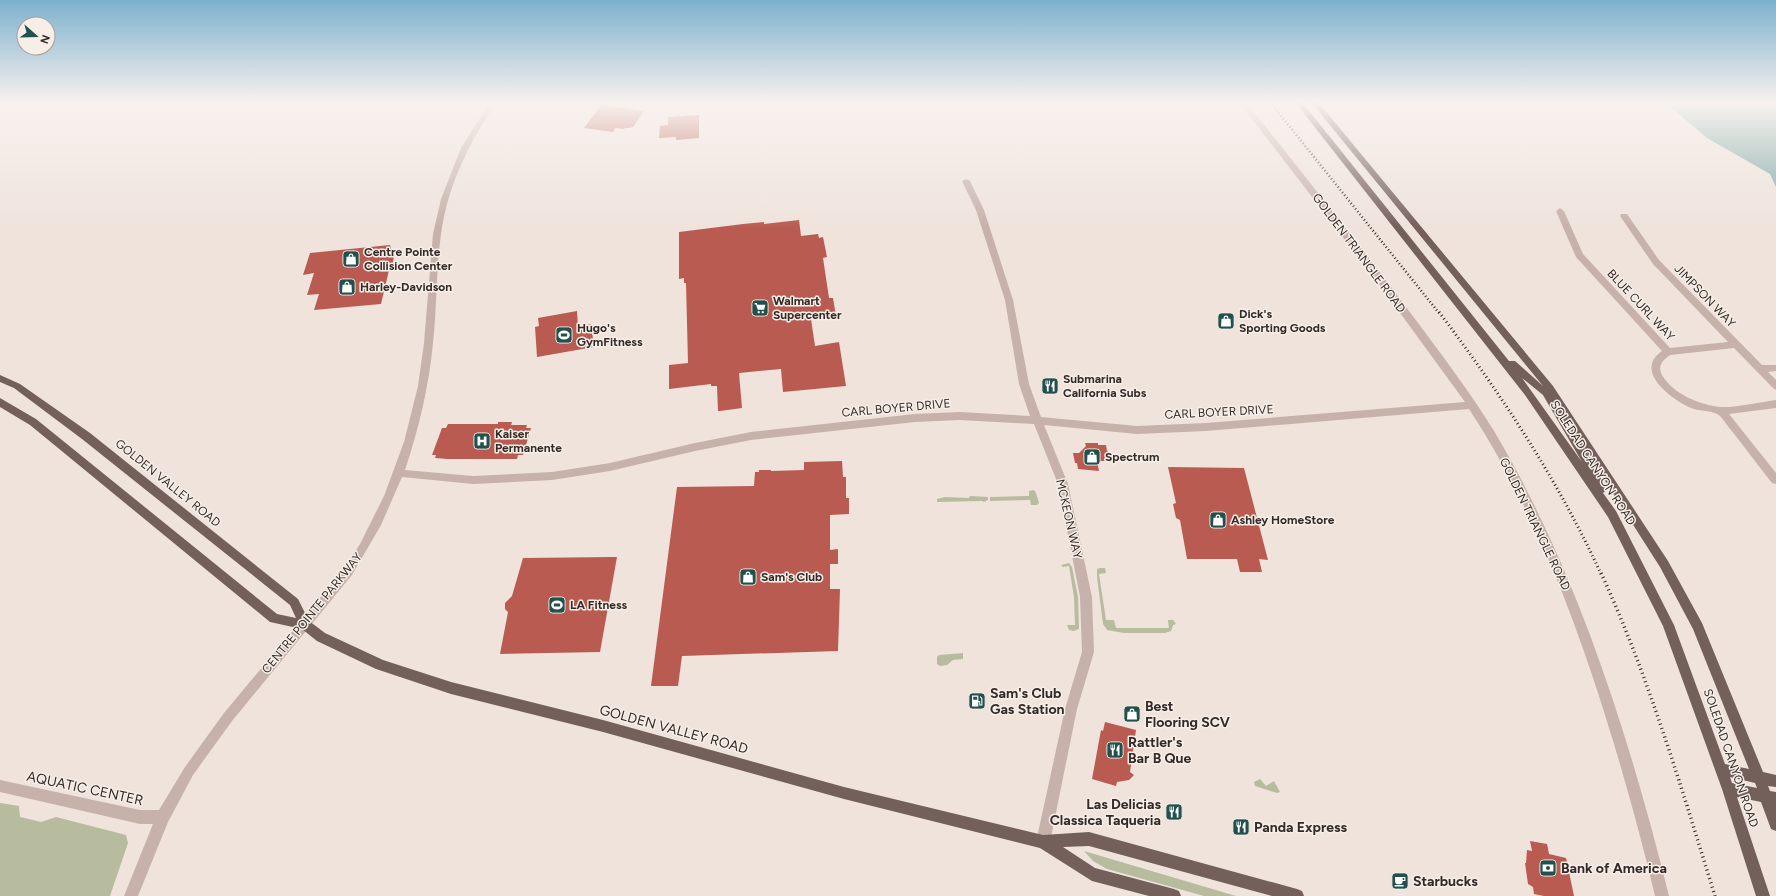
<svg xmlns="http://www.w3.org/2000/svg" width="1776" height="896" font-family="Figtree,sans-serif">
<rect width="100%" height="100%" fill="#efe3dc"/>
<!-- green -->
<path fill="#b7bc9e" d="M 1034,490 L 1036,493 L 1039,503 L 1037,505 L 1031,505 L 1030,500 L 990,501 L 990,497 L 1029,496 L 1029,491 Z
M 970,496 L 988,497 L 988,500 L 984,502 L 982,501 L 937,502 L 937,499 L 945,497 L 969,498 Z
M 1069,563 L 1072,567 L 1078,597 L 1079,629 L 1074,631 L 1069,630 L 1067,625 L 1075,625 L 1074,597 L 1069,566 L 1063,567 L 1061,565 Z
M 1100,568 L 1105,568 L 1106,573 L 1099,574 L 1106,620 L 1114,620 L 1116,628 L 1169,628 L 1168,620 L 1173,620 L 1176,624 L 1173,625 L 1171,631 L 1165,633 L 1124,633 L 1107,630 L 1103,624 L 1097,577 L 1097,569 Z
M 963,653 L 963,659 L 953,660 L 947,665 L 940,666 L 937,664 L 937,657 L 939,655 Z
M 1260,779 L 1266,786 L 1274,781 L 1280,792 L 1277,793 L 1255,786 L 1254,782 Z
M 0,803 L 19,806 L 20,817 L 41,822 L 56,817 L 126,835 L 128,843 L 110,896 L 0,896 Z
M 1084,851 L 1236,896 L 1204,896 L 1107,869 L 1093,861 Z"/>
<!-- water -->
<path fill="#7ea9a5" d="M 1665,102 L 1776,102 L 1776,187 L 1770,174 L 1707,138 Z"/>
<!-- building -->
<path fill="#b95b51" d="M 601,105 L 644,111 L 633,127 L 629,128 L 625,128 L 624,129 L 615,128 L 613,132 L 584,128 Z
M 699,115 L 699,138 L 676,140 L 676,137 L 659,138 L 660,126 L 668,125 L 668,117 Z
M 799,220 L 801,236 L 818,234 L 819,238 L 823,237 L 827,257 L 823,258 L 829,298 L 833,298 L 836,316 L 811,319 L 815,346 L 839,342 L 846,386 L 783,392 L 781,369 L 739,373 L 742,408 L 720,411 L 718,411 L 717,386 L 711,386 L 711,384 L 669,389 L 669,365 L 688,363 L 686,283 L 684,283 L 684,278 L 679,279 L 679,232 L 743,224 L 764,222 L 764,224 Z
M 390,245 L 392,253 L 395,252 L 392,266 L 390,266 L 381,304 L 314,310 L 319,294 L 307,295 L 314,273 L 303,275 L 310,253 Z
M 577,311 L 578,327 L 591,324 L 594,347 L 537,357 L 535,327 L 539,326 L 538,318 Z
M 498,422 L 512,422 L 511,425 L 527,425 L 526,428 L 531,428 L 523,455 L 518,455 L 517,459 L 448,459 L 435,458 L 436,455 L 432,455 L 442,428 L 446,428 L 448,424 L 498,424 Z
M 1085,443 L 1098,443 L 1098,445 L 1106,445 L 1107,451 L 1108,451 L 1110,461 L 1097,461 L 1099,471 L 1078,469 L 1077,463 L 1075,463 L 1073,453 L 1079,453 L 1086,446 Z
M 842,461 L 843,477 L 846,477 L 846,498 L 849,498 L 849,514 L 830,515 L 830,550 L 838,549 L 838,564 L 830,564 L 830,589 L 840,589 L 838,651 L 682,656 L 678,686 L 651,686 L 677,487 L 754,486 L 755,472 L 759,472 L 759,470 L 771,470 L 771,471 L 804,470 L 804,462 Z
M 1168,467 L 1244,468 L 1268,560 L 1259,559 L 1262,572 L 1240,572 L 1237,559 L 1187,559 L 1180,520 L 1176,518 L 1173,504 L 1176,503 Z
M 613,557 L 617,557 L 600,652 L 500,654 L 508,612 L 505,609 L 505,603 L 512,596 L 523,558 Z
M 1105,722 L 1136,730 L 1130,772 L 1134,775 L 1129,780 L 1117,782 L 1116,786 L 1092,779 L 1101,730 L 1103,731 Z
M 1530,841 L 1547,844 L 1549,854 L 1566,858 L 1574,896 L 1544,896 L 1534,894 L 1533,887 L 1528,884 L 1525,863 L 1526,863 L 1527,850 L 1532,851 Z"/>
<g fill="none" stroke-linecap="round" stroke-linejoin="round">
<!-- minor -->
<path fill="#c6b2aa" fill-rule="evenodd" d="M 490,102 L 497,102 C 469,142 448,185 441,234 C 436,270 437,307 433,343 C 429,386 419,428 405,470 L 473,476 L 552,472 L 610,463 L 695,443 L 751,432 L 915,414 L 960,412 L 1030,416 L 1019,384 L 1005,300 L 976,210 L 962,181 L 966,179 L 970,181 L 984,210 L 1013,300 L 1029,384 L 1041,417 L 1137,426 L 1206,423 L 1465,402 L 1379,284 L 1239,102 L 1246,102 C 1303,174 1360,245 1415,319 C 1442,355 1470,392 1494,431 C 1577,570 1630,739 1669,896 L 1655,896 C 1643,845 1629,794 1614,744 C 1579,628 1536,511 1469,409 L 1206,431 L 1137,434 L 1044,425 L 1068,484 L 1092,597 L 1094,652 L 1077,709 L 1050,842 L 1048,847 L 1043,849 L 1038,847 L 1036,842 L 1065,709 L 1082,652 L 1080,597 L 1058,484 L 1034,424 L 960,420 L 915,422 L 751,440 L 695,451 L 610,471 L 552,480 L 473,484 L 402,477 L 381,525 L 352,575 L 232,721 L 193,775 L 168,822 L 138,896 L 124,896 L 153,824 L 140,824 L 0,792 L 0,780 L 140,810 L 159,810 L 185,767 L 224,713 L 344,569 L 360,544 L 384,496 L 404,442 L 418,386 L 424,343 L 433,234 L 441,199 L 461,148 Z
M 1560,208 L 1564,211 L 1583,254 L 1670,348 L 1728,342 L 1653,264 L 1620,216 L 1621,214 L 1627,214 L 1659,260 L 1762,365 L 1776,365 L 1776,371 L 1768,372 L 1776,380 L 1776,390 L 1773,388 L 1734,348 L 1670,355 C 1663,360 1657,366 1662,375 C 1673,394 1700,405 1720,407 C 1734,408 1761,402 1776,400 L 1776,408 L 1729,414 L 1776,473 L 1776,484 L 1772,483 C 1758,465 1745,448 1731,430 C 1727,426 1722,416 1717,414 C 1709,410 1699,411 1691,408 C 1671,399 1633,371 1662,351 L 1576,257 L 1556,211 Z"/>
<!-- major -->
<path fill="#74605b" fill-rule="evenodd" d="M 1295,102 L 1302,102 L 1509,361 L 1515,361 L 1543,386 L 1311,102 L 1318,102 L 1553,386 L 1668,561 L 1702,623 L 1763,772 L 1776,775 L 1776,787 L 1768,786 L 1770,791 L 1776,792 L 1776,831 L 1771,829 L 1761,802 L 1737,797 L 1770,896 L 1756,896 L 1722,789 L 1663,626 L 1608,517 L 1525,395 ZM 1522,378 L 1543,395 L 1582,462 ZM 1581,443 L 1660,567 L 1693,629 L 1749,769 L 1725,764 L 1674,625 L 1616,511 L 1603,493 L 1606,490 L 1598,471 ZM 1730,777 L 1755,783 L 1757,788 L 1732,783 Z
M 0,375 L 20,384 L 90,433 L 298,599 L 309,621 L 325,633 L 383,660 L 451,682 L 603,720 L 844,787 L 1043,835 L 1089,832 L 1297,889 L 1302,891 L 1304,896 L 1272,896 L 1089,846 L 1063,847 L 1095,868 L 1174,889 L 1179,891 L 1181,896 L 1149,896 L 1092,881 L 1040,848 L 844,799 L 603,732 L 451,694 L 376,669 L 317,641 L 302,629 L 270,622 L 30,425 L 0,407 L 0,398 L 36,419 L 277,614 L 296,618 L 290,605 L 82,439 L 14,388 L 0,382 Z"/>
<!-- rail-far2 -->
<path stroke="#342a28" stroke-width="2.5" stroke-dasharray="1 2.5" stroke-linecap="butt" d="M 1270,102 L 1439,313"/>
<!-- rail-far1 -->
<path stroke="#342a28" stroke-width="3" stroke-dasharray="1 3" stroke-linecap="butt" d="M 1439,312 C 1501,394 1558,480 1601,574"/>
<!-- rail -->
<path stroke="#342a28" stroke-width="3.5" stroke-dasharray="1 3.5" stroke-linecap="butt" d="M 1601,573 C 1649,677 1681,787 1715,896"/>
</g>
<!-- sky -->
<linearGradient id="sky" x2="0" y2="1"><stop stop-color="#7db0cd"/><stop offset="0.45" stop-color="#f8f2ef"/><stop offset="1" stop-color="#f8f2ef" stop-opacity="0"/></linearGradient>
<rect width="1776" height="228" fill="url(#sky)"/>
<!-- icons -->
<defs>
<g id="shop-square" transform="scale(0.9)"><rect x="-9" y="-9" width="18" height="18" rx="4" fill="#22514d" stroke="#f7eee8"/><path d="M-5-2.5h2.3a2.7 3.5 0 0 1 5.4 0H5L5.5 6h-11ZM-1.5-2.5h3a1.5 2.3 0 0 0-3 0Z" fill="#fff"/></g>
<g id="supermarket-square" transform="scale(0.9)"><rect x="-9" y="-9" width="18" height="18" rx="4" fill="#22514d" stroke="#f7eee8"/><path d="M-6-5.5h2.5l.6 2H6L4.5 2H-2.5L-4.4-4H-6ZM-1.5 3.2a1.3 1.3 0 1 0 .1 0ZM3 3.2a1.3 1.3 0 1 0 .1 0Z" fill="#fff"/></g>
<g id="stadium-square" transform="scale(0.9)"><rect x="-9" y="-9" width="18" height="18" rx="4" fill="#22514d" stroke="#f7eee8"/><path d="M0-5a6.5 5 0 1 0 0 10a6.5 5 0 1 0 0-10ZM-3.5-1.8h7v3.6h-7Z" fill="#fff"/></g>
<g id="restaurant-square" transform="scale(0.9)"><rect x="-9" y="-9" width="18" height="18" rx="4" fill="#22514d" stroke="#f7eee8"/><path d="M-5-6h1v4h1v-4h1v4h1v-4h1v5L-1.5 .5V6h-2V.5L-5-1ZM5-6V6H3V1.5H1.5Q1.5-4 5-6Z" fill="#fff"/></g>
<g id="hospital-square" transform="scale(0.9)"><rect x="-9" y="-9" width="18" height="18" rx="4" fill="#22514d" stroke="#f7eee8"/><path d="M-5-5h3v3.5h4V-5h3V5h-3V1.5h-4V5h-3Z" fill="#fff"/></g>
<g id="fuel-square" transform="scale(0.9)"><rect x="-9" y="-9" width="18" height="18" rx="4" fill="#22514d" stroke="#f7eee8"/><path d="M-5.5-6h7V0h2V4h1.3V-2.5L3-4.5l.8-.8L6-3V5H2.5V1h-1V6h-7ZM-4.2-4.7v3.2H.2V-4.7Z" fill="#fff"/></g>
<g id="bank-square" transform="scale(0.9)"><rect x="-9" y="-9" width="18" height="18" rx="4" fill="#22514d" stroke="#f7eee8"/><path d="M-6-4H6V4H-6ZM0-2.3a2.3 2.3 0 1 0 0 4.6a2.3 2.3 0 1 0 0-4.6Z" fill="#fff"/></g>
<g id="cafe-square" transform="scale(0.9)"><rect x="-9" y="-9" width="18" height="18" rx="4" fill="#22514d" stroke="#f7eee8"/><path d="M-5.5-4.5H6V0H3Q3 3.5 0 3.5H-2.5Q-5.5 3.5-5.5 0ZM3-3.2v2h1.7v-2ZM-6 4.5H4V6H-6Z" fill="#fff"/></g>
</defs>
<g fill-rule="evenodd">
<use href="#shop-square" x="351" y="259"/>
<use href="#shop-square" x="347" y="287"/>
<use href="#supermarket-square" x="760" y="308"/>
<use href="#shop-square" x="1226" y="321"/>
<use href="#stadium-square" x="564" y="335"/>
<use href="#restaurant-square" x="1050" y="386"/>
<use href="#hospital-square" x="482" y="441"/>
<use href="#shop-square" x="1092" y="457"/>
<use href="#shop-square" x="1218" y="520"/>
<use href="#shop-square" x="748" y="577"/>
<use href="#stadium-square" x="557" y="605"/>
<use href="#fuel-square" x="977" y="701"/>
<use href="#shop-square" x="1132" y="714"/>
<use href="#restaurant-square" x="1115" y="750"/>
<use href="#restaurant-square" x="1174" y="812"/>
<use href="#restaurant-square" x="1241" y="827"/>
<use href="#bank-square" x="1548" y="868"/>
<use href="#cafe-square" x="1400" y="881"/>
</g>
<g text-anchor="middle" stroke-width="3" stroke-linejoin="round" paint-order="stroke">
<!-- poi labels -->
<g font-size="12" font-weight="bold" fill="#342a28" stroke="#f7eee8" text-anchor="start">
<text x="364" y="256">Centre Pointe<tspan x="364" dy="14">Collision Center</tspan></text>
<text x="360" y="291">Harley-Davidson</text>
<text x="773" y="305">Walmart<tspan x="773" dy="14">Supercenter</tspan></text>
<text x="1239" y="318">Dick's<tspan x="1239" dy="14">Sporting Goods</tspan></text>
<text x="577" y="332">Hugo's<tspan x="577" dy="14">GymFitness</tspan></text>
<text x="1063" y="383">Submarina<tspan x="1063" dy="14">California Subs</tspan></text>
<text x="495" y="438">Kaiser<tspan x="495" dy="14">Permanente</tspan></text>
<text x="1105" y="461">Spectrum</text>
<text x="1231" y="524">Ashley HomeStore</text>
<text x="761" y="581">Sam's Club</text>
<text x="570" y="609">LA Fitness</text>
</g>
<!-- street labels -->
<g font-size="12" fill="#342a28" stroke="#f7eee8">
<text transform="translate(1359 253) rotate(53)" y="4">GOLDEN TRIANGLE ROAD</text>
<text transform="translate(1705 296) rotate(46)" y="4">JIMPSON WAY</text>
<text transform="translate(1641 305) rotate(47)" y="4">BLUE CURL WAY</text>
<text transform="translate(896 408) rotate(-5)" y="4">CARL BOYER DRIVE</text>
<text transform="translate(1219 412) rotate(-3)" y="4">CARL BOYER DRIVE</text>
<text transform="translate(1593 463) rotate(57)" y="4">SOLEDAD CANYON ROAD</text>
<text transform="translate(168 483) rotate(39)" y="4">GOLDEN VALLEY ROAD</text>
<text transform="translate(1069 519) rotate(77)" y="4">MCKEON WAY</text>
<text transform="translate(1535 524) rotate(64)" y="4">GOLDEN TRIANGLE ROAD</text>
<text transform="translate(312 613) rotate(-51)" y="4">CENTRE POINTE PARKWAY</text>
<text transform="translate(1731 758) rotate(71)" y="4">SOLEDAD CANYON ROAD</text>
</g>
<!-- near-poi labels -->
<g font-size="14" font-weight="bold" fill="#342a28" stroke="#f7eee8" text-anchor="start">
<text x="990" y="698">Sam's Club<tspan x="990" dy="16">Gas Station</tspan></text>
<text x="1145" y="711">Best<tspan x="1145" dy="16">Flooring SCV</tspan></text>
<text x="1128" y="747">Rattler's<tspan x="1128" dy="16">Bar B Que</tspan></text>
<text x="1161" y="809" text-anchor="end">Las Delicias<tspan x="1161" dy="16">Classica Taqueria</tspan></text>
<text x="1254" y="832">Panda Express</text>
<text x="1561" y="873">Bank of America</text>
<text x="1413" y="886">Starbucks</text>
</g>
<!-- near-street labels -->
<g font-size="14" fill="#342a28" stroke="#f7eee8">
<text transform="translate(674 729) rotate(15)" y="5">GOLDEN VALLEY ROAD</text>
<text transform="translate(85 788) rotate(12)" y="5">AQUATIC CENTER</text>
</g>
</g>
<!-- north arrow -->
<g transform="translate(36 36) rotate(110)"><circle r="19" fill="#f7eee8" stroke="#a9a09b"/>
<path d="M0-3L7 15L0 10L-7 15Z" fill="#22514d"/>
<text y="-6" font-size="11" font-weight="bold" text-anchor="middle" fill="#342a28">N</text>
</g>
</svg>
